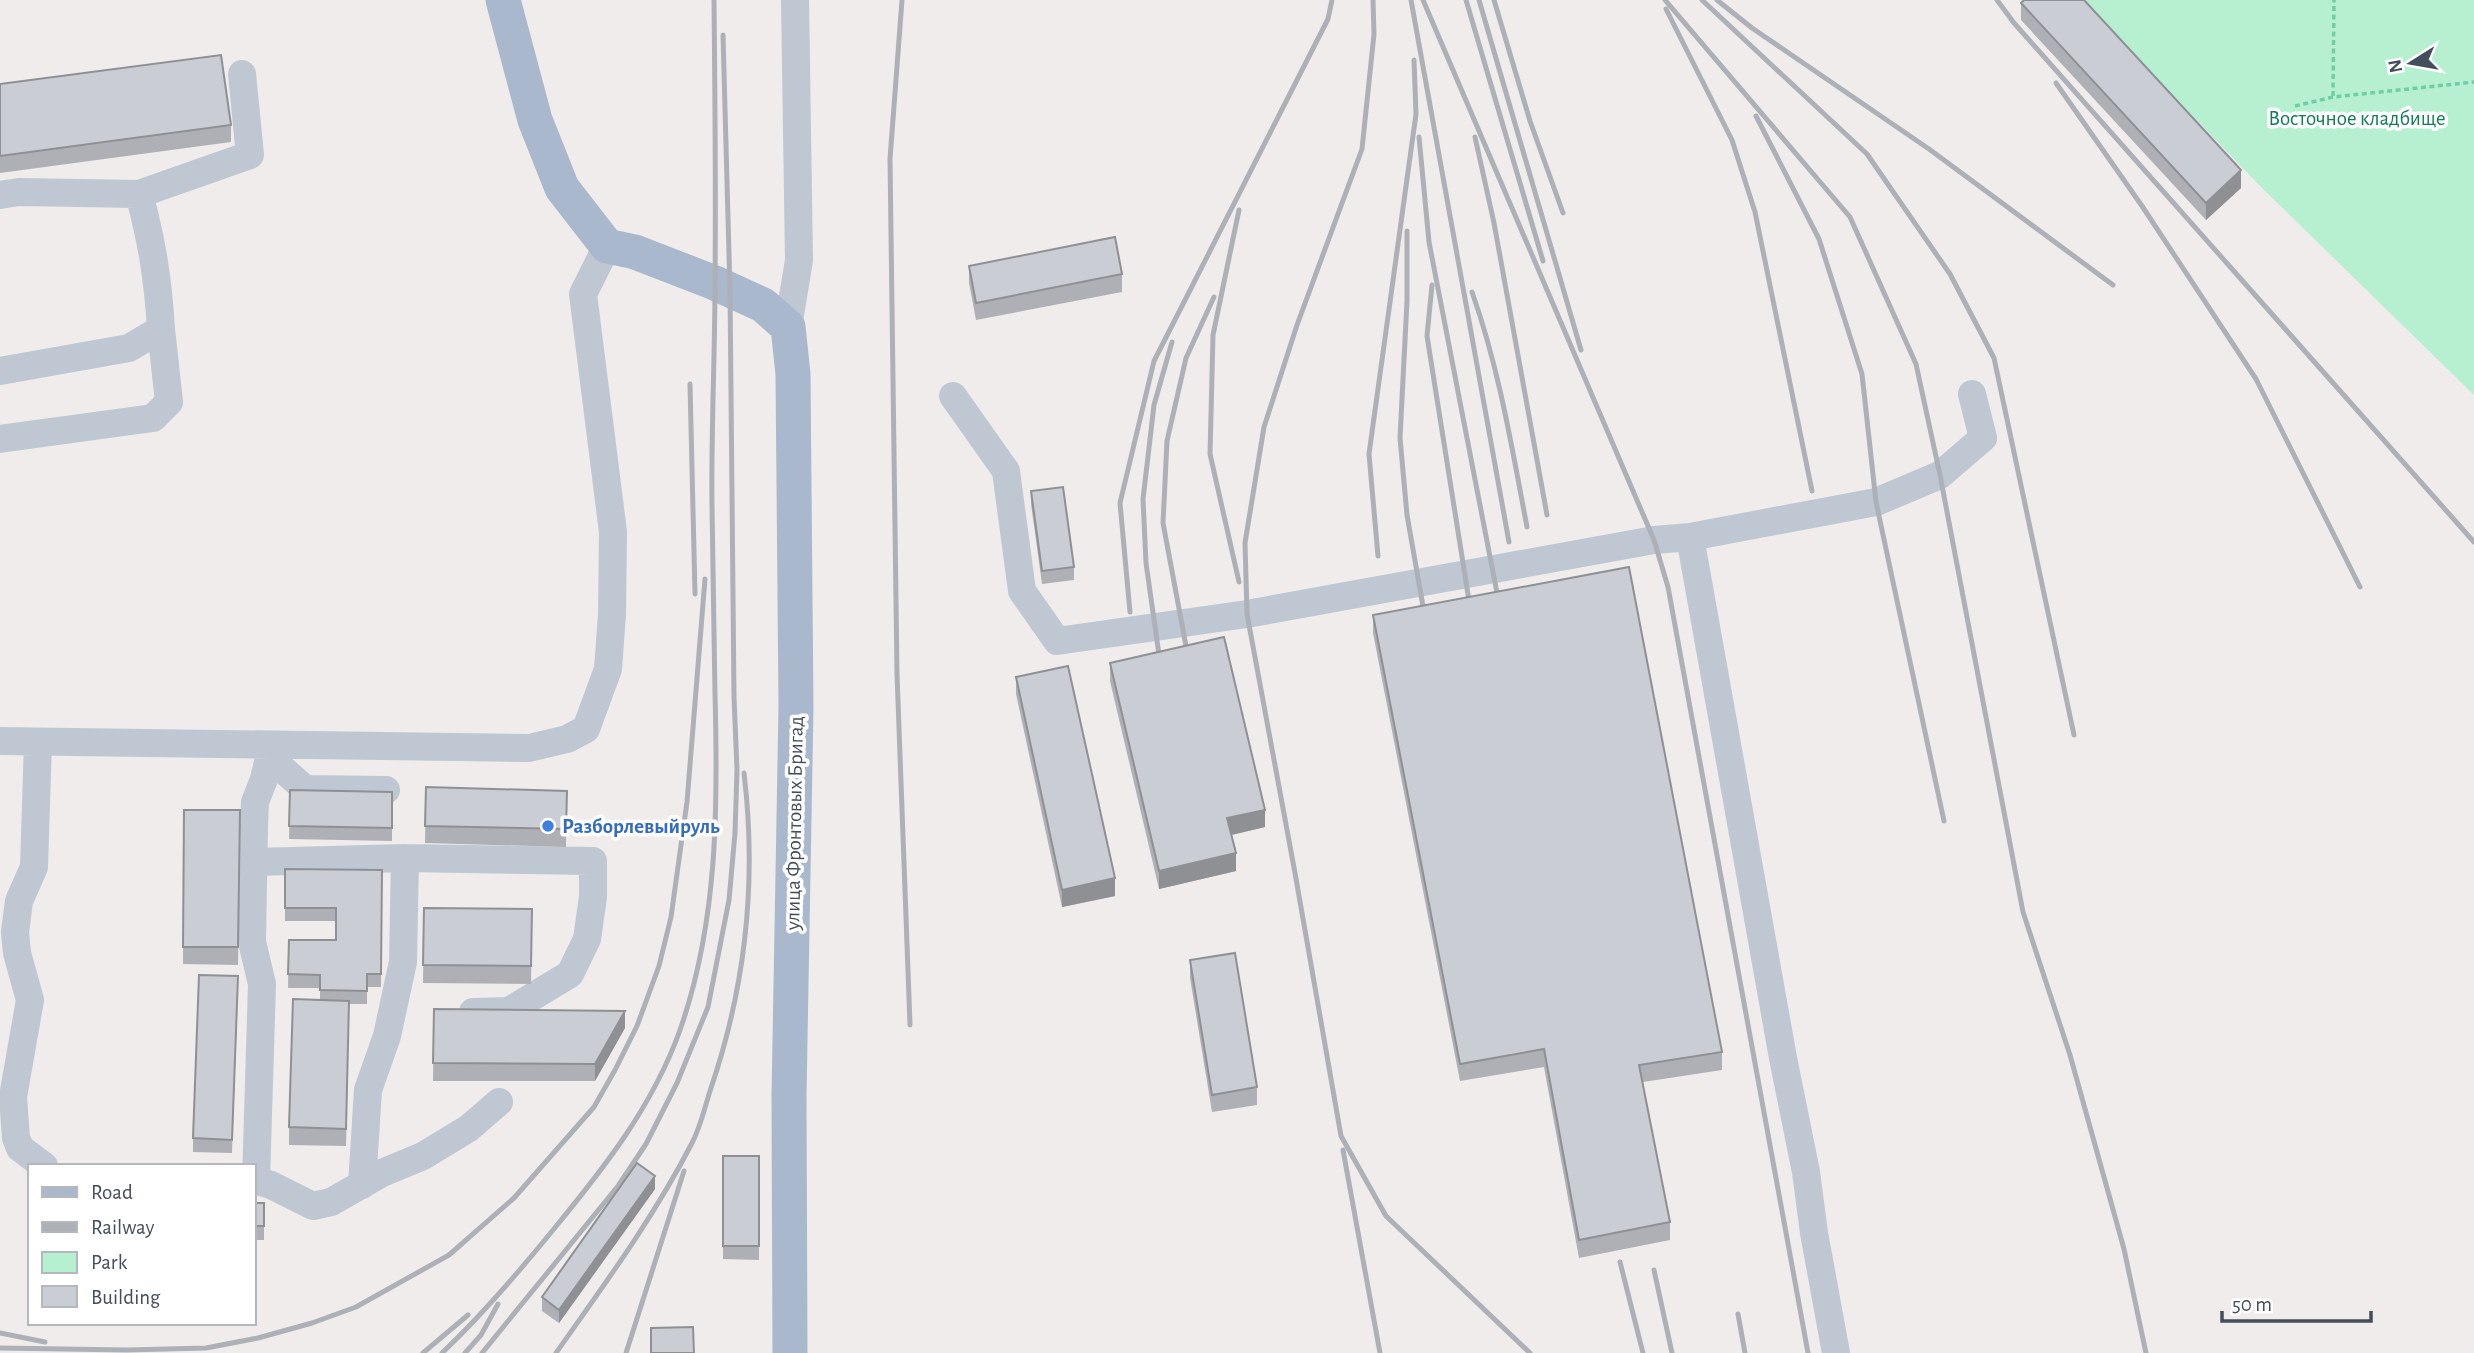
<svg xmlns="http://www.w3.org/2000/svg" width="2474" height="1353" font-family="'Alegreya Sans',sans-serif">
<rect width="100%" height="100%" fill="#efeceb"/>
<!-- green -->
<path fill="#b6f0d1" d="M 2081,0 L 2474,0 L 2474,395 L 2261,187 Z"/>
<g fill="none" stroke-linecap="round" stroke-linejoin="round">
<!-- path -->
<path stroke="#6ecfa7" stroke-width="3.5" stroke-dasharray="5 3.5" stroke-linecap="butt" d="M 2333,96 L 2334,0
M 2295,106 L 2333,97 L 2474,82"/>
<!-- minor -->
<path stroke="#bec7d2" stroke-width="28" d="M 0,195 L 19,192 L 139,194 L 250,155 L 242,74
M 788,327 L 799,260 L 795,0
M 0,371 L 129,348 L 161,329 C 158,280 152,241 139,194
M 953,396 L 1006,471 L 1022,591 L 1057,641 L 1247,614 L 1654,540 L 1690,537 L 1876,502 L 1940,475 L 1983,438 L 1972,394
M 0,439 L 153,418 L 169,402 L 161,329
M 1690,537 L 1783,1058 L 1806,1172 L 1814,1233 L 1836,1353
M 0,741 L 529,748 L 567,739 L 586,729 L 608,669 L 612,614 L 613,532 L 583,294 L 607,246
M 38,742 L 34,867 L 19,901 L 15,932 L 17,953 L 30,1000 L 13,1097 L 16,1138 L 20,1148 L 44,1166
M 269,757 L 305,789 L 386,790
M 253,862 L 405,858 L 593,861 L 593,897 L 587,939 L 570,974 L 509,1011 L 473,1012
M 254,1180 L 271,1185 L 313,1206 L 331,1202 L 382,1173 L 423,1156 L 469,1128 L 499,1102
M 256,1180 L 262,984 L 252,942 L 254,826 L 255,802 L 264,779 L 272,745
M 362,1185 L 368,1090 L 387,1036 L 403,962 L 405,858"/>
<!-- major -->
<path stroke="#aab8cd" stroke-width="35" d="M 503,0 L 535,120 L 562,188 L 607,246 L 635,252 L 715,283 L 763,305 L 788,327 L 793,374 L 796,707 L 789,1096 L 790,1353"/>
<!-- rail -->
<path stroke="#aeb0b7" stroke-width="5" d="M 902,0 L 890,159 L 897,674 L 910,1025
M 1373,0 L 1374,34 L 1362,149 L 1297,325 L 1264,427 L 1245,543 L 1247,614 L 1295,873 L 1341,1136 L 1386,1216 L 1530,1353
M 1411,0 L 1509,542
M 1423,0 L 1654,540 L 1668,587 L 1808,1353
M 1466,0 L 1543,261
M 1479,0 L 1581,350
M 1494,0 L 1530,121 L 1563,213
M 1665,0 L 1850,217 L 1916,364 L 1940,475 L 2023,912 L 2070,1055 L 2124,1249 L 2146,1353
M 1702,0 L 1867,154 L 1950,274 L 1994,358 L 2074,735
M 1717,0 L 1752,28 L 1929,149 L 2113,285
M 1997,0 L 2014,23 L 2474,542
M 1666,9 L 1732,140 L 1755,212 L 1812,491
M 2056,83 L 2142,206 L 2256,379 L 2360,587
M 1756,116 L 1819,239 L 1862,374 L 1876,502 L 1944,821
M 1419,137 L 1429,242 L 1498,598
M 1475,137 L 1494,223 L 1547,515
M 1239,210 L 1213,335 L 1210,454 L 1239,582
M 1407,231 L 1407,301 L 1400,438 L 1407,515 L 1424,612
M 1432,285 L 1427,336 L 1470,607
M 1472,292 C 1499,368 1512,448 1527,527
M 690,384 L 695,594
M 1378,556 L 1369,454 L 1416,114 L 1414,60
M 1130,612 L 1120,503 L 1154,361 L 1328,19 L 1332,0
M 1189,662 L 1163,523 L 1167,441 L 1186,358 L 1214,297
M 1161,669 L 1146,563 L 1143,499 L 1154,405 L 1172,342
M 1343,1150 L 1380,1353
M 1620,1262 L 1643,1353
M 1654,1270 L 1672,1353
M 1738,1314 L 1745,1353
M 0,1333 L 45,1342
M 0,1348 L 127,1350 L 206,1348 L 258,1338 L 312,1323 L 356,1307 L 449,1255 L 514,1198 L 594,1107 L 615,1070 L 637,1026 L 659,966 L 671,917 L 687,802 L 705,579
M 423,1353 L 468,1315
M 442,1353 C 482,1315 518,1273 553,1230 C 604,1168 653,1106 680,1030 C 718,922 718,806 715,694 C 714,631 713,568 712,506 C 711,431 715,356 715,282 C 716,188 715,94 714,0
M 465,1353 L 481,1335 L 498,1304
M 482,1353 L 618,1186 L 646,1144 L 677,1083 L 708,1007 L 729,900 L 735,833 L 737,770 L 734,697 L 730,291 L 723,35
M 556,1353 C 604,1285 654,1217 692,1143 C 701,1126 705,1106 711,1088 C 746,985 757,881 744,773
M 626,1353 L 684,1171"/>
</g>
<!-- wall -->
<path fill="#afb0b6" d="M 2021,3 L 2241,188 L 2206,220 L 2021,20 Z
M 0,84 L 231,125 L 231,142 L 0,173 Z
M 969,266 L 1122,274 L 1122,292 L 976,320 L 969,283 Z
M 1031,491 L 1074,567 L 1074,580 L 1042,584 L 1031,504 Z
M 1373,615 L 1722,1052 L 1722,1070 L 1643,1082 L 1670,1222 L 1670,1240 L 1579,1258 L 1544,1067 L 1460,1081 L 1373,633 Z
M 1110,663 L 1265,827 L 1231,835 L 1236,871 L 1159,889 L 1110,681 Z
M 1016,677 L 1115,896 L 1062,907 L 1016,694 Z
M 426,787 L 567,791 L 566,847 L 425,843 Z
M 290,790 L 392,792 L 392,841 L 289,839 Z
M 184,810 L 240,810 L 238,965 L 183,964 Z
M 285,869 L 382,870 L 381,987 L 367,987 L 367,1004 L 349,1004 L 346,1146 L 289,1145 L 289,1127 L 320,1000 L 320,988 L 288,988 L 289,940 L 336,940 L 336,921 L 285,921 Z
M 424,908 L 532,909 L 531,984 L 423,983 Z
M 1190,960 L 1257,1087 L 1257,1105 L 1212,1112 L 1190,978 Z
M 238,989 L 232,1153 L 193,1152 L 193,1138 Z
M 434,1009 L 625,1028 L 595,1081 L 433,1081 Z
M 723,1156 L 759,1156 L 759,1260 L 723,1259 Z
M 655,1189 L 559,1323 L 542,1311 L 542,1297 Z
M 254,1203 L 264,1203 L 264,1240 L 254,1240 Z"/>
<!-- shaded-wall -->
<path fill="#8e9094" d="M 2241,170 L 2241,188 L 2206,220 L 2206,203 Z
M 1265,810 L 1265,827 L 1227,836 L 1227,818 Z
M 1236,853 L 1236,871 L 1159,889 L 1159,871 Z
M 1115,878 L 1115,896 L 1062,907 L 1062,890 Z
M 625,1011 L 625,1028 L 595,1081 L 595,1064 Z
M 655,1176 L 655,1189 L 559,1323 L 559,1310 Z"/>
<!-- building -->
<path fill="#cbcdd4" stroke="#8e9094" stroke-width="2" d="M 2024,0 L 2084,0 L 2241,170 L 2206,203 L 2021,3 Z
M 221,55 L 231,125 L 0,156 L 0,84 Z
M 1115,237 L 1122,274 L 976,303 L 969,266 Z
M 1063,487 L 1074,567 L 1042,571 L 1031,491 Z
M 1629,567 L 1722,1052 L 1639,1065 L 1670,1222 L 1579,1240 L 1544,1049 L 1460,1064 L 1373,615 Z
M 1224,637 L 1265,810 L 1227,818 L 1236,853 L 1159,871 L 1110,663 Z
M 1068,666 L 1115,878 L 1062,890 L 1016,677 Z
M 426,787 L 567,791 L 566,829 L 425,826 Z
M 290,790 L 392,792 L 392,828 L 289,826 Z
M 184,810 L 240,810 L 238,947 L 183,947 Z
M 285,869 L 382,870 L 381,974 L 367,974 L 367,991 L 320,990 L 320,975 L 288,974 L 289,940 L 336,940 L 336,908 L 285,908 Z
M 424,908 L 532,909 L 531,966 L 423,965 Z
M 1235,953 L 1257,1087 L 1212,1095 L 1190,960 Z
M 199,975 L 238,976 L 232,1140 L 193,1138 Z
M 293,999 L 349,1001 L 346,1129 L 289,1127 Z
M 434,1009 L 625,1011 L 595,1064 L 433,1063 Z
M 723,1156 L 759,1156 L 759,1246 L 723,1246 Z
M 637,1163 L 655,1176 L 559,1310 L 542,1297 Z
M 254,1203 L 264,1203 L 264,1226 L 254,1226 Z
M 693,1327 L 694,1353 L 651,1353 L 651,1328 Z"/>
<!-- markers -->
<circle fill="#3f7fe0" stroke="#fff" stroke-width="2.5" cx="548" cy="826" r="7"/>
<g text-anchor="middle" stroke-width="7" stroke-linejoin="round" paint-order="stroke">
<!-- park labels -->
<g font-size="21" fill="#127d50" stroke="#fff">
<text x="2357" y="125">Восточное кладбище</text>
</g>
<!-- street labels -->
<g font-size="21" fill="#444d5a" stroke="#fff">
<text transform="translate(794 823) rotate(-89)" y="7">улица Фронтовых Бригад</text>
</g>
<!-- shop labels -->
<g font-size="21" font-weight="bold" fill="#366cbe" stroke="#fff" text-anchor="start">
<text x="562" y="833">Разборлевыйруль</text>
</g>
</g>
<!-- legend -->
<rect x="28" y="1164" width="228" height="161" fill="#ffffff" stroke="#b4b8bd" stroke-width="2"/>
<rect x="42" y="1187" width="35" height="10" fill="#aab8cd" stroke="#b4b8bd" stroke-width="2"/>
<text x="91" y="1199" font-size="21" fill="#444d5a">Road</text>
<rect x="42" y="1222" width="35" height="10" fill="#aeb0b7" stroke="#b4b8bd" stroke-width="2"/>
<text x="91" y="1234" font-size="21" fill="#444d5a">Railway</text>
<rect x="42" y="1252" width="35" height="21" fill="#b6f0d1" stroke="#b4b8bd" stroke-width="2"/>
<text x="91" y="1269" font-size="21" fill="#444d5a">Park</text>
<rect x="42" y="1286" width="35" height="21" fill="#cbcdd4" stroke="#b4b8bd" stroke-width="2"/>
<text x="91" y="1304" font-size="21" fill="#444d5a">Building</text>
<!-- north arrow -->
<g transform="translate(2411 63) rotate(259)" stroke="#ffffff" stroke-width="5" paint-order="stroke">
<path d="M0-5L12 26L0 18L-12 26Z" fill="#444d5a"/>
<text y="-10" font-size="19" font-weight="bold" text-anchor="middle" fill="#444d5a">N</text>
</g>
<!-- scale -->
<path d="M2222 1311v10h149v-10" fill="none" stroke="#444d5a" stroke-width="3.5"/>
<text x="2232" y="1311" font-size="21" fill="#444d5a" stroke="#ffffff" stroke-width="5" paint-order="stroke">50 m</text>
</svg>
